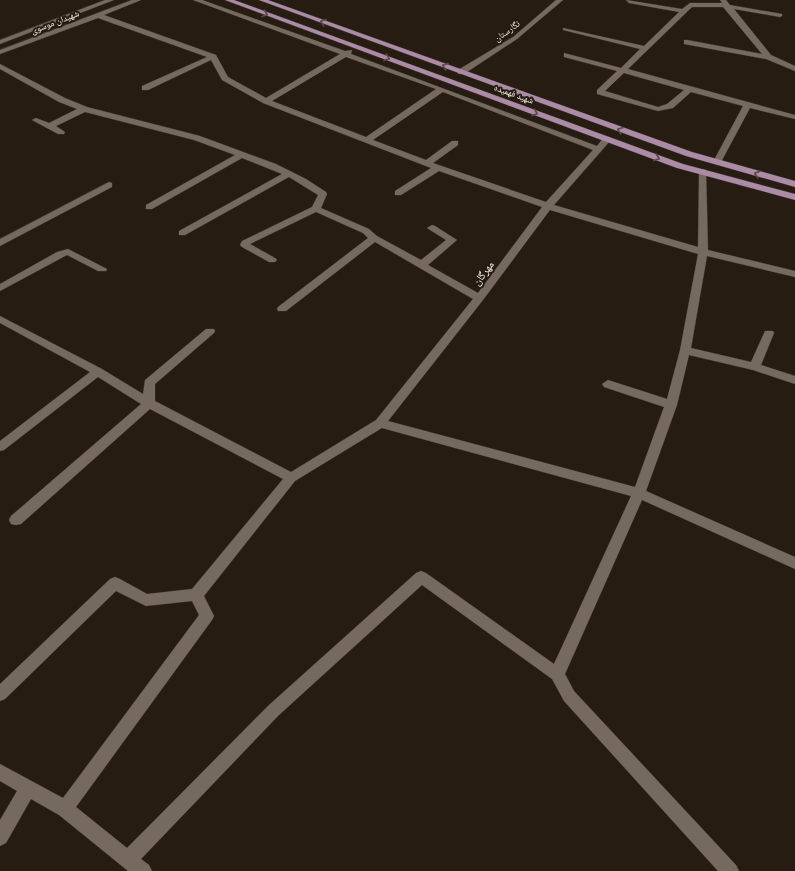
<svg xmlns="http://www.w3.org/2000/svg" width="795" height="871" font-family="'Fira Sans','Noto Naskh Arabic',sans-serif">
<rect width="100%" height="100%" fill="#261c12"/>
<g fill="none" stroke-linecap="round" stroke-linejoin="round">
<!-- minor casing -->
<g stroke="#3d352f" stroke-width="1">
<path id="minor" d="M 105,0 L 114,0 L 0,44 L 0,40 Z
M 132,0 L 141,0 L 104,15 L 216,55 L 228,77 L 266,98 L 340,54 L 193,0 L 202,0 L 345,51 L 352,50 L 351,54 L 597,146 L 604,137 L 610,137 L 610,141 L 554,205 L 698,247 L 699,172 L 703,169 L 706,170 L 708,250 L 795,271 L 795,277 L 707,256 L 691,348 L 751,362 L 765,331 L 773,331 L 774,333 L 761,365 L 795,376 L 795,384 L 753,370 L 689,355 L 677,405 L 646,491 L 795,557 L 795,569 L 642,500 L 565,674 L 574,691 L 736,865 L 739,871 L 718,871 L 564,701 L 552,679 L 422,585 L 279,715 L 141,859 L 149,865 L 152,871 L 128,871 L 59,815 L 31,799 L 6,843 L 0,846 L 0,820 L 17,791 L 0,781 L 0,764 L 63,798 L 199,615 L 192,601 L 146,606 L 116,591 L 5,699 L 0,701 L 0,684 L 110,579 L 115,577 L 120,579 L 147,594 L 192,589 L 283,479 L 150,409 L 21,524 L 16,525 L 11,524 L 9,520 L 11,516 L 141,404 L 98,377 L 4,450 L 0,451 L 0,441 L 90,372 L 0,323 L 0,316 L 102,369 L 143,394 L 145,380 L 206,329 L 214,329 L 215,331 L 214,333 L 155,384 L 155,401 L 291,472 L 376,420 L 473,299 L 375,242 L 286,311 L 278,311 L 277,309 L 278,307 L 368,238 L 363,233 L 316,212 L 250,244 L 275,258 L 277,260 L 275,262 L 269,262 L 242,247 L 240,245 L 242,241 L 312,207 L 318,195 L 289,177 L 185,235 L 179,235 L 179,231 L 282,174 L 242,158 L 152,209 L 146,209 L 146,205 L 235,155 L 194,140 L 85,112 L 56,126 L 65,132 L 64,134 L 58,134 L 32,120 L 36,118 L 49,123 L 77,109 L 59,102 L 0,69 L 0,64 L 65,98 L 87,107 L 200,136 L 276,164 L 306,179 L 326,192 L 327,194 L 321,208 L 369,229 L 377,236 L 421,260 L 446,240 L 427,228 L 432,225 L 435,226 L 457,240 L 428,265 L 478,293 L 542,207 L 439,171 L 401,195 L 395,195 L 395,191 L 431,168 L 263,103 L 222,80 L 211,60 L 148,90 L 142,90 L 142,86 L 207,57 L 98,18 L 0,54 L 0,50 ZM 346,57 L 436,89 L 366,137 L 272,101 ZM 443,92 L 593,150 L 546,202 L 433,163 L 458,145 L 458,141 L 452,141 L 426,160 L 373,140 ZM 550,210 L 698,254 L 680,350 L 667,399 L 608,380 L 602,384 L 604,387 L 664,407 L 635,487 L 388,421 L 483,300 ZM 382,428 L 631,496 L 554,664 L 426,573 L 421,571 L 416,573 L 269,705 L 127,848 L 76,807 L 212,620 L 214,616 L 204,596 L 295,481 Z
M 556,0 L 563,0 L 517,39 L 464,74 L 458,74 L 458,70 L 513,37 Z
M 626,0 L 682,9 L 690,3 L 722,3 L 720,0 L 726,0 L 730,5 L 782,14 L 782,16 L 780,17 L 734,9 L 771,55 L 795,66 L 795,71 L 766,59 L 684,44 L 684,40 L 687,40 L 762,54 L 723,7 L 692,7 L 628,69 L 795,115 L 795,119 L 750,108 L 721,162 L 717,165 L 713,162 L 743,106 L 691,92 L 673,108 L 658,111 L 597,94 L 597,90 L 617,71 L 564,57 L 564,53 L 621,68 L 640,49 L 563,30 L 563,28 L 644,46 L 679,12 L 629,3 ZM 624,73 L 684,90 L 667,104 L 658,107 L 605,91 Z
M 109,182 L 112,183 L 112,187 L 0,246 L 0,239 Z
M 68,249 L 107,269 L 106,271 L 98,271 L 67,255 L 0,291 L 0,284 L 57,252 Z"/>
</g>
<!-- major casing -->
<g stroke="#3d352f" stroke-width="1">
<path id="major" d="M 225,0 L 234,0 L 683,164 L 795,194 L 795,200 L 677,168 Z
M 259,0 L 268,0 L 692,152 L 795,181 L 795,187 L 686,156 Z"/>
</g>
<!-- minor -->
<use href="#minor" fill="#76695e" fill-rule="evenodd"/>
<!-- major -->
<use href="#major" fill="#ab8ba6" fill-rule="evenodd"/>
</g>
<!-- one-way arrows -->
<defs><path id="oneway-chevron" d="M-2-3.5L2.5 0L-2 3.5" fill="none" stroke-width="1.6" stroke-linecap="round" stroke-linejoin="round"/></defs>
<g stroke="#5b484d">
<use href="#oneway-chevron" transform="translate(265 14) rotate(20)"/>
<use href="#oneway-chevron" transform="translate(323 22) rotate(-160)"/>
<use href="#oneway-chevron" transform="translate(387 58) rotate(20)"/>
<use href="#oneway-chevron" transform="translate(445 66) rotate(-160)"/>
<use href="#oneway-chevron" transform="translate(535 113) rotate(20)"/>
<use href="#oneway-chevron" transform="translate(620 130) rotate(-160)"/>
<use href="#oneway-chevron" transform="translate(657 158) rotate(20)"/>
<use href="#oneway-chevron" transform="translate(757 174) rotate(-164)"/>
</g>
<g text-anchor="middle" stroke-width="4" stroke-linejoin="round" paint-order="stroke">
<!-- far-street labels -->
<g font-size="9" fill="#f7efe9" stroke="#261c12">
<text transform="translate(55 22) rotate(-21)" y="3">شهیدان موسوی</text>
<text transform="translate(507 31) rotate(-36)" y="3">نگارستان</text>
<text transform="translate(514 94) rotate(20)" y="3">شهید فهمیده</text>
</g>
<!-- street labels -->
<g font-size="11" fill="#f7efe9" stroke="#261c12">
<text transform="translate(483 273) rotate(-53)" y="4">مهرگان</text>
</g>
</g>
</svg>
